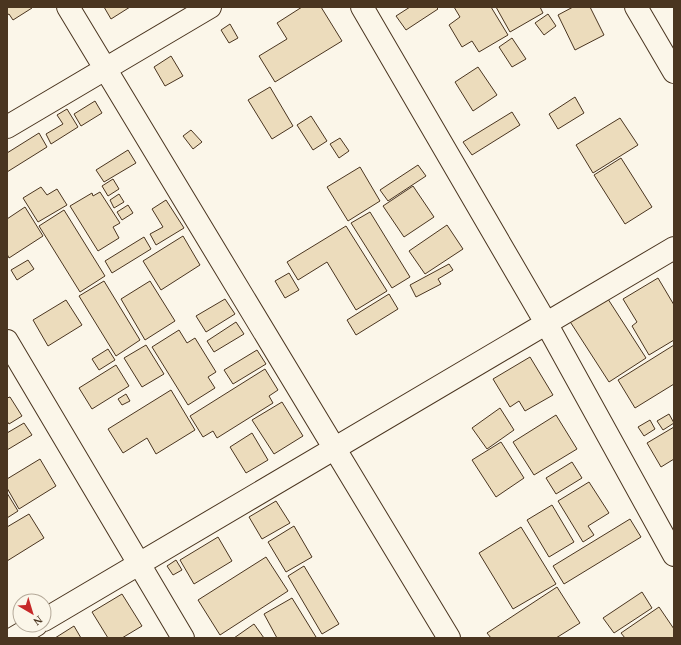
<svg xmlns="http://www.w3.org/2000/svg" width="681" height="645" font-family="Georgia,serif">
<rect width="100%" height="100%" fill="#fbf6e9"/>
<!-- building -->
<path fill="#ecdcbc" stroke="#4a3520" d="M 7,7 L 31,7 L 32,8 L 13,20 L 9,14 L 7,15 Z
M 104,7 L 130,7 L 111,19 Z
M 302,7 L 321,7 L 342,41 L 275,82 L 259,56 L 287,39 L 277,23 Z
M 410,7 L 436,7 L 438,9 L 406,30 L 396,16 Z
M 454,7 L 491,7 L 508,35 L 479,52 L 472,41 L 462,47 L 449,25 L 460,17 Z
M 496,7 L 540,7 L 543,13 L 510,32 Z
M 573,7 L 590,7 L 604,35 L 575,50 L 558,15 Z
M 548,14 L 556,26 L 544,35 L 535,23 Z
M 230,24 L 238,38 L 229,43 L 221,30 Z
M 512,38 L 526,59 L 512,67 L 499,47 Z
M 171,56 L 183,76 L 165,86 L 154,67 Z
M 478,67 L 497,95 L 473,111 L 455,82 Z
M 270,87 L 293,126 L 272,139 L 248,100 Z
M 575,97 L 584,113 L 558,129 L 549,114 Z
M 95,101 L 102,113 L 81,126 L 74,114 Z
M 67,109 L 78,127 L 51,144 L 46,134 L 63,124 L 57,115 Z
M 512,112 L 520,125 L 472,155 L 463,142 Z
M 311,116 L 327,141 L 313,150 L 297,125 Z
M 620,118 L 638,145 L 593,173 L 576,145 Z
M 191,130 L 202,142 L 193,149 L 183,136 Z
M 39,133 L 47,147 L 7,172 L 7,153 Z
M 340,138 L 349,151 L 339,158 L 330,144 Z
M 128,150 L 136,163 L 104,182 L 96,170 Z
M 621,158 L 652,207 L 625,224 L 594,175 Z
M 418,165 L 426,176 L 388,201 L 380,190 Z
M 360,167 L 380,201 L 348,221 L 327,187 Z
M 113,179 L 119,189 L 108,196 L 102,186 Z
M 413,186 L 434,217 L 404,237 L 383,206 Z
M 41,187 L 47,195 L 57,189 L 67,205 L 38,222 L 23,198 Z
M 100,192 L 120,223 L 113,227 L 119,238 L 98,251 L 70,206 L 92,193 L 93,196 Z
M 119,194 L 124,202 L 114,208 L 110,200 Z
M 166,200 L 184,228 L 156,245 L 150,234 L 163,227 L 152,209 Z
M 128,205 L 133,213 L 122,220 L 117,212 Z
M 25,207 L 43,236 L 9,258 L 7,254 L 7,219 Z
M 64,210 L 105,276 L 80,292 L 39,226 Z
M 370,212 L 410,277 L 392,288 L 351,223 Z
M 447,225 L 463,249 L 425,274 L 409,251 Z
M 346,226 L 387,291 L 356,310 L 327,262 L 298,280 L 287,262 Z
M 183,236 L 200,265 L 161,290 L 143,261 Z
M 144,237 L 151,249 L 112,273 L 105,261 Z
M 28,260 L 34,269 L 17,280 L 11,270 Z
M 449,264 L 453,270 L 438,279 L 441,284 L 416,297 L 410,285 Z
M 289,273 L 299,290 L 285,298 L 275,281 Z
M 658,278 L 674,305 L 674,340 L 649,355 L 632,326 L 637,322 L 623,299 Z
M 104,281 L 140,340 L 116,356 L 79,296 Z
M 150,281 L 175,321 L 145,340 L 121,299 Z
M 389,294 L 398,309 L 356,335 L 347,320 Z
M 606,296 L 646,358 L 609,382 L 569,320 Z
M 225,299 L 235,314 L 206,332 L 196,316 Z
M 66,300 L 82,325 L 48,346 L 33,320 Z
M 236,322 L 244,334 L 214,352 L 207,341 Z
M 179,330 L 187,343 L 195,338 L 216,372 L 208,377 L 215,388 L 188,405 L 152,347 Z
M 146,345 L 164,374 L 142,387 L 124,358 Z
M 674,345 L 674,384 L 635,408 L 618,380 Z
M 108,349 L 115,360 L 99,370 L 92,359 Z
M 257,350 L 266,364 L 233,384 L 224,370 Z
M 530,357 L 553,395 L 525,411 L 519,401 L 510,407 L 493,379 Z
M 116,365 L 129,386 L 92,409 L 79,388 Z
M 265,369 L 278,390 L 269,396 L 273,403 L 217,438 L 213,431 L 203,437 L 190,416 Z
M 171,390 L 195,430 L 156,454 L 147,438 L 123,453 L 108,429 Z
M 126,394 L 130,401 L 122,405 L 118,399 Z
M 10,397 L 22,416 L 9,424 L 7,421 L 7,398 Z
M 282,402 L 303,436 L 274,454 L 252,420 Z
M 500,408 L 514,430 L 487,449 L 472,428 Z
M 669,414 L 674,423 L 663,430 L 657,421 Z
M 556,415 L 577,449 L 534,475 L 513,442 Z
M 650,420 L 655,429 L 644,436 L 638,427 Z
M 24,423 L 32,435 L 7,450 L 7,433 Z
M 674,427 L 674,459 L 661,467 L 647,443 Z
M 252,433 L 268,460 L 246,473 L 230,447 Z
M 501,442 L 524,478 L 496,497 L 472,460 Z
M 40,459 L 56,486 L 19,509 L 7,488 L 7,479 Z
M 572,462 L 582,478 L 556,494 L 546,478 Z
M 589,482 L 609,513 L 588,526 L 594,535 L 583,542 L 558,501 Z
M 7,493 L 18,511 L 7,518 Z
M 276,501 L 290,523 L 262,539 L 249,517 Z
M 552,505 L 574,542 L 549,557 L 527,520 Z
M 29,514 L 44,538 L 7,561 L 7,527 Z
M 630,519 L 641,537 L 564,584 L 553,566 Z
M 294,526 L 312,557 L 286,572 L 268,542 Z
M 521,527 L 556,584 L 513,609 L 479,553 Z
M 218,537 L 232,561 L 194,584 L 180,560 Z
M 266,557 L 288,591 L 220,635 L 198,600 Z
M 176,560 L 182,570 L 173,575 L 167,566 Z
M 304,566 L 339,624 L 322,634 L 288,576 Z
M 557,587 L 580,623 L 556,638 L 491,638 L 487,633 Z
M 642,592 L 652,608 L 614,633 L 603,618 Z
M 122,594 L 142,626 L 122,638 L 108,638 L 92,612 Z
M 292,598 L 316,637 L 314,638 L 277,638 L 264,614 Z
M 659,607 L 674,629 L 674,638 L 625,638 L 621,633 Z
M 254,624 L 264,638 L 234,638 Z
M 74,626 L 81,638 L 55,638 Z"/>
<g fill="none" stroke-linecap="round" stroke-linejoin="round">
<!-- street casing -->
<g stroke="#4a3520" stroke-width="24">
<path id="street" d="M 68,7 L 449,638
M 362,7 L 546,323 L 674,555
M 636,7 L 674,72
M 7,127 L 210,7
M 7,341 L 183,638
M 44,620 L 674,248
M 14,638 L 36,625"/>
</g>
<!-- street -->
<use href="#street" stroke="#fbf6e9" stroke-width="22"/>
</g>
<!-- border -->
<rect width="681" height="645" fill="none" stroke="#4a3520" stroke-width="16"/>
<!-- north arrow -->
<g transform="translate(32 613) rotate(142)"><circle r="19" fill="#fbf6e9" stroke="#b4a999"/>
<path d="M0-3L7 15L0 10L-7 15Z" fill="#c62828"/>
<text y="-6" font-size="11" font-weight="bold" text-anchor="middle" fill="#4a3520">N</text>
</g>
</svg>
